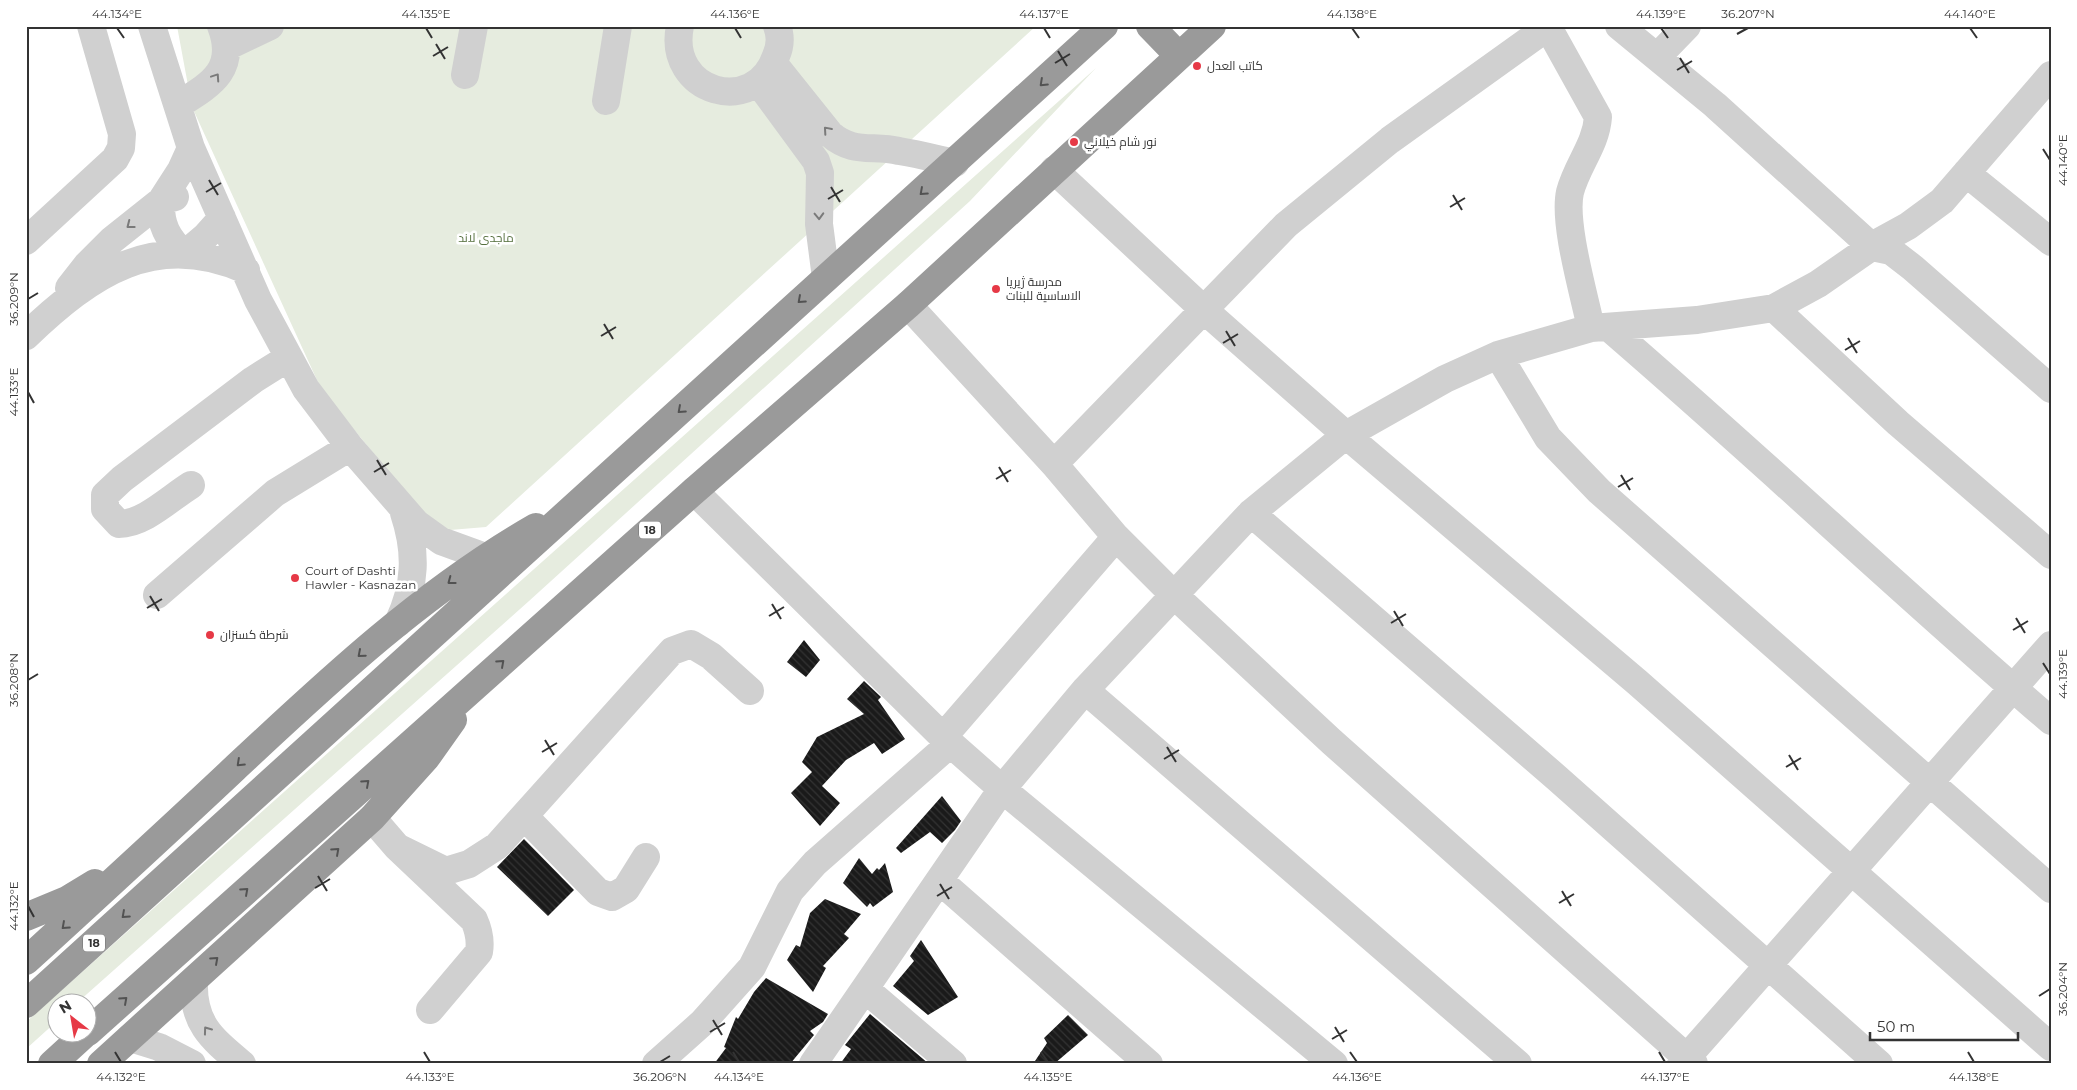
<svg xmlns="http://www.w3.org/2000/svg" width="2077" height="1090" font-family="Montserrat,Cairo,sans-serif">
<defs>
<pattern id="building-back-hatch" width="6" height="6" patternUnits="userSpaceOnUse" patternTransform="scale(1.25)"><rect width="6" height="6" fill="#1a1a1a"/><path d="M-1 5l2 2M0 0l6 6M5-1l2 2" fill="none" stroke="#333"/></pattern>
</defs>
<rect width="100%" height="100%" fill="#fff"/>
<!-- park -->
<path fill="#e6ecdf" d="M 177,26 L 1036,26 L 486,527 L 438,531 L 322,391 L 192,107 Z
M 1096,68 L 970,201 L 529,601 L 78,1002 L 58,1002 L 57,1021 L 26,1049 L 26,1022 Z"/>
<!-- building -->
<path fill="url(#building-back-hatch)" d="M 804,640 L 820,660 L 806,677 L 787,662 Z
M 864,681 L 881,697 L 878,700 L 905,739 L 882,754 L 874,743 L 846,760 L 822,786 L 840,803 L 820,826 L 791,793 L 812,772 L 802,762 L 817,737 L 864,714 L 847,699 Z
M 942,796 L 961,821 L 955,830 L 942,843 L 930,832 L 901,853 L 896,848 Z
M 524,839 L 574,890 L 548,916 L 497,867 Z
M 859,858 L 872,874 L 877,868 L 879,870 L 885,863 L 893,892 L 873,907 L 870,903 L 867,907 L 843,883 Z
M 825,899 L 861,914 L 844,934 L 849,938 L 823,966 L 826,968 L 813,992 L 787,960 L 796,945 L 800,947 L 810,913 Z
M 921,940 L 958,997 L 928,1015 L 893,986 L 914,961 L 910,956 Z
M 766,978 L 828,1014 L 823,1022 L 810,1031 L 814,1035 L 790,1064 L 714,1064 L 726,1048 L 724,1047 L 736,1017 L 738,1019 L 754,992 Z
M 870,1014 L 929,1064 L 840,1064 L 851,1049 L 845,1045 Z
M 1068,1015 L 1088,1035 L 1054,1064 L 1033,1064 L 1047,1043 L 1044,1038 Z"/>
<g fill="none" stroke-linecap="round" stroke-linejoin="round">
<!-- minor -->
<path stroke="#d0d0d0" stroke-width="28" d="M 152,26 L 191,148 L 258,300 L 306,389 L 350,447 L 416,523 L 441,541 L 485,557
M 680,26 C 666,93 755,118 776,56 C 780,47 781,36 777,26
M 1619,26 L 1715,105 L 1872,247 L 1891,251 L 1913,268 L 2051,389
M 1548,27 L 1598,117 C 1596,145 1577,165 1570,192 C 1563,223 1584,294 1591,328
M 226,47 L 270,26
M 1657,57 L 1687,26
M 774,64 L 830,134 C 853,154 871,145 899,151 C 918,154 937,159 955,163
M 465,75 L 474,26
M 758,82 L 816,161 L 820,173 L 819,224 L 826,278
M 606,101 L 618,26
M 178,105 C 210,85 238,70 221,26
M 1054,170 L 1203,309 L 1346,435 L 1637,682 L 2051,1047
M 1966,173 L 2051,242
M 175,197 L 161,201 C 160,224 167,239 185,254 L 205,237 L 222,218
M 26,241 L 115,159 L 121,148 L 122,134 L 91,26
M 69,288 L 87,265 L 112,240 L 161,201 L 181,170 L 191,148
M 908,305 L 1054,464 L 1116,537 L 1173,594 L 1332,742 L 1694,1064
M 1774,308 L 1898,423 L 2051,555
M 1608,327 C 1758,456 1901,592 2051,721
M 26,336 C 91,274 155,229 246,270
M 1498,355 L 1548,438 L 1599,491 L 2051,889
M 1054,464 L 1286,225 L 1390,140 L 1549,26
M 191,485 C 170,498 144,524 119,524 L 105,509 L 105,495 L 122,479 L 253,380 L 288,358
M 694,491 L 943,737 L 1002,789 L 1334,1064
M 1251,513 L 1558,779 L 1879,1064
M 157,595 L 275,493 L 350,447
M 398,623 C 416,586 417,552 404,513
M 1085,690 L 1518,1064
M 943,737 L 1116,537
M 524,816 L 598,892 L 612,897 L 626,889 L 646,857
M 372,818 L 397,847 L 474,920 C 479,931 481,940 479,952 L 430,1010
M 397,847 L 446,871 L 469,864 L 497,846 L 672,651 L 691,644 L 711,656 L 750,691
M 940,881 L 1149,1064
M 194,980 C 192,1023 211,1038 242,1064
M 865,989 L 953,1064
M 130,1038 L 159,1047 L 192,1064
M 656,1064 L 702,1023 L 752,967 L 790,891 L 815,863 L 950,744
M 813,1064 L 1002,789 L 1085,690 L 1251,513 L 1346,435 L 1445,379 L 1498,355 L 1591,328 L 1697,320 L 1774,308 L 1818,284 L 1877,243 L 1908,226 L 1942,201 L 2051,75
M 1681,1064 L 2051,645"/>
<!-- highway -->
<path stroke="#9a9a9a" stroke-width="28" d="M 1150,26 L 1179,56
M 26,917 L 67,900 L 95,883
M 26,961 C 96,897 166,833 235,768 C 329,680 424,591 536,527
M 26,1004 L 1104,26
M 88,1032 L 694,491 L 908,305 L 1212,26
M 52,1064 L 87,1032
M 101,1064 L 372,818 L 426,758 L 453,720"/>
</g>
<!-- one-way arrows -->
<defs><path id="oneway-chevron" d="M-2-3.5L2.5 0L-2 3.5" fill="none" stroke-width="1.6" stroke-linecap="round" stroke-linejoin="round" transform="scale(1.25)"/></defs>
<g stroke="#7a7a7a">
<use href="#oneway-chevron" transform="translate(216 77) rotate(-56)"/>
<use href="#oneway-chevron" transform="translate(827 130) rotate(-131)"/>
<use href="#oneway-chevron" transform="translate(819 216) rotate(88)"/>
<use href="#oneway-chevron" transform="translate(130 225) rotate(142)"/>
<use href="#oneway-chevron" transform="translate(207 1030) rotate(-126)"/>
</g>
<g stroke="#525252">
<use href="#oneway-chevron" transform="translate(1043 83) rotate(137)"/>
<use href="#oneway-chevron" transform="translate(923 192) rotate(138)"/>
<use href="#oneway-chevron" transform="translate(801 300) rotate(138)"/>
<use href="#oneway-chevron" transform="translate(681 410) rotate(138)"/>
<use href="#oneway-chevron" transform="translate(451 581) rotate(143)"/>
<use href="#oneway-chevron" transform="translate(361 654) rotate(139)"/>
<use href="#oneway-chevron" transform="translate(501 663) rotate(-42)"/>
<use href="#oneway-chevron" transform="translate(240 763) rotate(137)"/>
<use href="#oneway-chevron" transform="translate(366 783) rotate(-42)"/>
<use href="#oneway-chevron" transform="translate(336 851) rotate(-42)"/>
<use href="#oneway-chevron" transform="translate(245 891) rotate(-42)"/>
<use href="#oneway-chevron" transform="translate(125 915) rotate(138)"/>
<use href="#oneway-chevron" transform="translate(65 926) rotate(138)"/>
<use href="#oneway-chevron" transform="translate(215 960) rotate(-42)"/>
<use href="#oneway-chevron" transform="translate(124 1000) rotate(-42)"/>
</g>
<!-- ticks -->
<path fill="none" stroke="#333" stroke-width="2" d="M 117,28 L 124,38M 426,28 L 432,38M 735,28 L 741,38M 1044,28 L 1050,38M 1352,28 L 1359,38M 1661,28 L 1668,38M 1970,28 L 1977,38M 1737,34 L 1748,28M 436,44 L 445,59M 1058,51 L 1067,66M 433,56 L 448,47M 1680,58 L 1689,73M 1055,63 L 1070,54M 1677,70 L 1692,61M 2043,149 L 2050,160M 209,180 L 218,195M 831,187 L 840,202M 206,192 L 221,183M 1453,195 L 1462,210M 828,199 L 843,190M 1450,207 L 1465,198M 28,299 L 38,293M 604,324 L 613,339M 1226,331 L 1235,346M 601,336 L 616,327M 1848,338 L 1857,353M 1223,343 L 1238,334M 1845,350 L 1860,341M 28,392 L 34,403M 377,460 L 386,475M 999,467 L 1008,482M 374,472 L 389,463M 1621,475 L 1630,490M 996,479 L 1011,470M 1618,487 L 1633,478M 150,596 L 159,611M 772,604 L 781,619M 147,608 L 162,599M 1394,611 L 1403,626M 769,616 L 784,607M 2016,618 L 2025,633M 1391,623 L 1406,614M 2013,630 L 2028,621M 2043,663 L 2050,674M 28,680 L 38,674M 545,740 L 554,755M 1167,747 L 1176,762M 542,752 L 557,743M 1789,755 L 1798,770M 1164,759 L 1179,750M 1786,767 L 1801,758M 318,876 L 327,891M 940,884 L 949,899M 315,888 L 330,879M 1562,891 L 1571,906M 937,896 L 952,887M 1559,903 L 1574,894M 28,906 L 34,917M 2039,996 L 2050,989M 713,1020 L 722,1035M 1335,1027 L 1344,1042M 710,1032 L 725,1023M 1332,1039 L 1347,1030M 115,1052 L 121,1062M 424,1052 L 430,1062M 733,1052 L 739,1062M 1041,1052 L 1048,1062M 1350,1052 L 1357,1062M 1659,1052 L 1665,1062M 1968,1052 L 1974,1062M 660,1062 L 670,1056"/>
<!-- markers -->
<g fill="#e63946" stroke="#fff" stroke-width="2">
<circle cx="1197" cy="66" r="5"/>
<circle cx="1074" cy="142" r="5"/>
<circle cx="996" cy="289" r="5"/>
<circle cx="295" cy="578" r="5"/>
<circle cx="210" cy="635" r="5"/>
</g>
<g text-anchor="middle" stroke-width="5" stroke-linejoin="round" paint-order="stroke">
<!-- shield labels -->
<g fill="#fff" stroke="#707070" stroke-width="1">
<rect x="639" y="521.5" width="22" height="17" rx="4"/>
<rect x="83" y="934.5" width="22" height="17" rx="4"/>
</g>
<g font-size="11" font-weight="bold" fill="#333">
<text x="650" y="534">18</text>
<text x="94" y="947">18</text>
</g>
<!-- poi labels -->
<g font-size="12" fill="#333" stroke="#fff" text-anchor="start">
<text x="1207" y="70">كاتب العدل</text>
<text x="1084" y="146">نور شام خيلاني</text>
<text x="1006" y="286">مدرسة ژيريا<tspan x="1006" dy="14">الاساسية للبنات</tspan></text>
<text x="305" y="575">Court of Dashti<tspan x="305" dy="14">Hawler - Kasnazan</tspan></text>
<text x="220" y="639">شرطة كسنزان</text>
</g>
<!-- park labels -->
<g font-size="12" fill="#56703f" stroke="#fff">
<text x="486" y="242">ماجدی لاند</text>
</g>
</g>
<!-- border -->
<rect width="2077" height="1090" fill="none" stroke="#ffffff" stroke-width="55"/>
<!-- north arrow -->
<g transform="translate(72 1018) rotate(329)"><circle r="24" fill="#ffffff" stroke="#adadad"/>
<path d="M0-4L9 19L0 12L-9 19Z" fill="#e63946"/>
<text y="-8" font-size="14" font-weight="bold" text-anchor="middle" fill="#333333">N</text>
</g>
<!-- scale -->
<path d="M1870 1032v8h148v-8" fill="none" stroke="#333333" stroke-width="2.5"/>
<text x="1877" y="1032" font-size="15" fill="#333333" stroke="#ffffff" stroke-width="4" paint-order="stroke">50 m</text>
<rect x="28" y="28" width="2022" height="1034" fill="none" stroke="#333" stroke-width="2"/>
<g font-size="12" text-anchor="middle" fill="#333">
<text x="117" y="18">44.134°E</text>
<text x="426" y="18">44.135°E</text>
<text x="735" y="18">44.136°E</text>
<text x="1044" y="18">44.137°E</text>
<text x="1352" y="18">44.138°E</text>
<text x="1661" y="18">44.139°E</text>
<text x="1748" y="18">36.207°N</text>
<text x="1970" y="18">44.140°E</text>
<text transform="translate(2063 160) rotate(-90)" y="4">44.140°E</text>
<text transform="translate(14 299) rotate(-90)" y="4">36.209°N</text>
<text transform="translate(14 392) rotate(-90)" y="4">44.133°E</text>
<text transform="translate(2063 674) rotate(-90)" y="4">44.139°E</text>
<text transform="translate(14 680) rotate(-90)" y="4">36.208°N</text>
<text transform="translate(14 906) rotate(-90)" y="4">44.132°E</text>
<text transform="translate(2063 989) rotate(-90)" y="4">36.204°N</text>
<text x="121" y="1081">44.132°E</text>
<text x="430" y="1081">44.133°E</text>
<text x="660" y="1081">36.206°N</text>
<text x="739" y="1081">44.134°E</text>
<text x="1048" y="1081">44.135°E</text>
<text x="1357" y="1081">44.136°E</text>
<text x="1665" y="1081">44.137°E</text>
<text x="1974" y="1081">44.138°E</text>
</g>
</svg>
